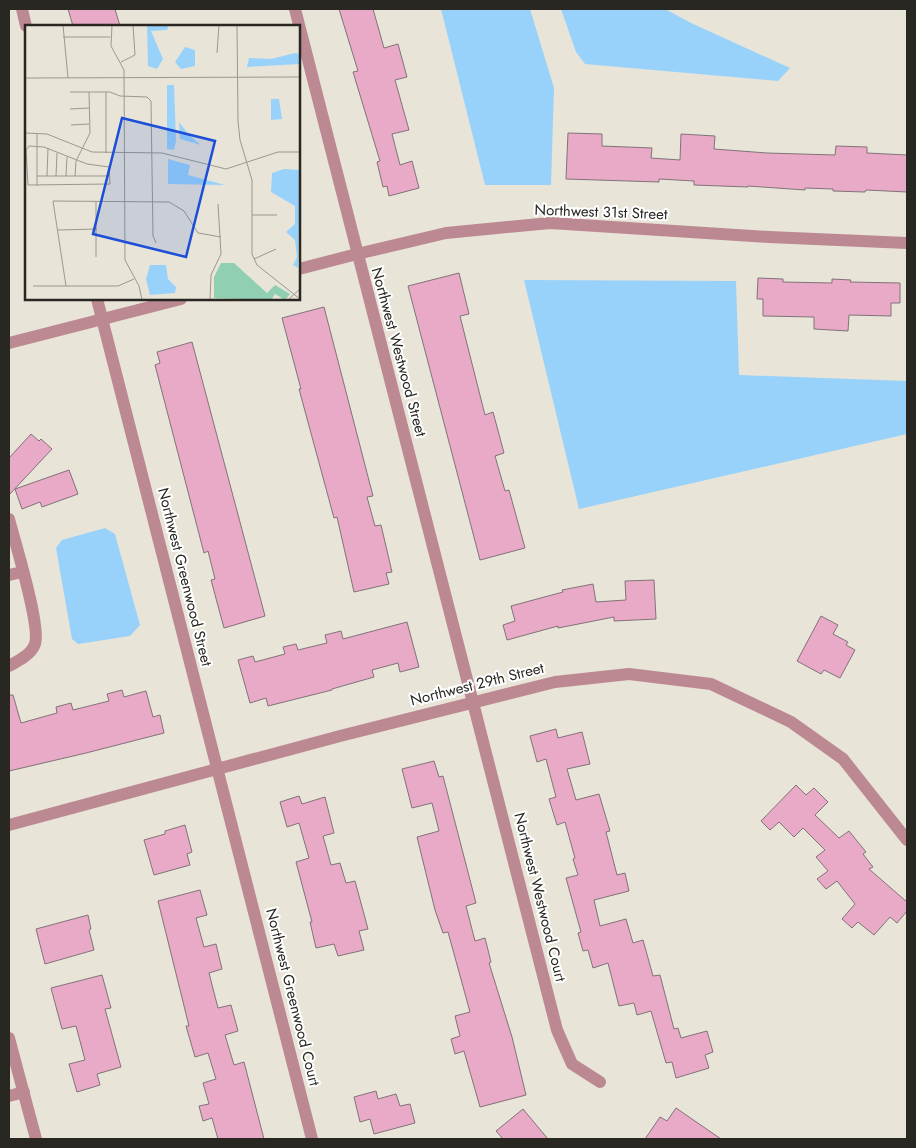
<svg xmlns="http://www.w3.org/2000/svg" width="916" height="1148" font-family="Jost,sans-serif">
<rect width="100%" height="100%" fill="#e8e4d7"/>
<!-- water -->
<path fill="#98d2fb" d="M 441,9 L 530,9 L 554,88 L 551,185 L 485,185 Z
M 561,9 L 665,9 L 691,23 L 790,68 L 778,81 L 585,64 L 576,52 Z
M 524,280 L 736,281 L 739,375 L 907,381 L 907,434 L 579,509 Z
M 105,528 L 115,534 L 140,625 L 130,636 L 78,644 L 72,639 L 56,548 L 62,540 Z"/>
<!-- building -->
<path fill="#e9aac7" stroke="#807378" d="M 68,9 L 115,9 L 120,26 L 73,26 Z
M 339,9 L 373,9 L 384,48 L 398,44 L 407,77 L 395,80 L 409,130 L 392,134 L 400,165 L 412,161 L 419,188 L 389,196 L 387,186 L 383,187 L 377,162 L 380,161 L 353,72 L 358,71 Z
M 568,133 L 602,134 L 602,146 L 652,148 L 651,158 L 680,160 L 681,134 L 715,136 L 714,149 L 767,153 L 835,155 L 836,146 L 867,147 L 867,153 L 907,155 L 907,192 L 866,190 L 865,192 L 833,191 L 833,189 L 805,188 L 805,190 L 748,186 L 748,187 L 694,185 L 694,181 L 659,179 L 659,182 L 566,179 Z
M 459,273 L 469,314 L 460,316 L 465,336 L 485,415 L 493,412 L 504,453 L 495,456 L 505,491 L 509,490 L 525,548 L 480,560 L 408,286 Z
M 758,278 L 783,279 L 783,282 L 832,283 L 832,279 L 851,280 L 850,282 L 900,283 L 900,303 L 891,303 L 891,316 L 849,315 L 848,331 L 814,329 L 814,317 L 763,316 L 763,299 L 757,299 Z
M 324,307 L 373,496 L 367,497 L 375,526 L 381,525 L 392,572 L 386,573 L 389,584 L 354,592 L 337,517 L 334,518 L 299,389 L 301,389 L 282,318 Z
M 192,342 L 265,616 L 224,628 L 211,580 L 215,579 L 208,551 L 204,553 L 155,365 L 160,363 L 157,352 Z
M 31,434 L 39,441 L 41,439 L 52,449 L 9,495 L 9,458 Z
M 69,470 L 78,494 L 42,507 L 40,502 L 22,509 L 15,489 Z
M 654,580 L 656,619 L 614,621 L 614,617 L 558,628 L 558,626 L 507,640 L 503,625 L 515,621 L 511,606 L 563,592 L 562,590 L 593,584 L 596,602 L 626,600 L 625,581 Z
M 821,616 L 838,625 L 833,634 L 848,642 L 846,645 L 855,650 L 840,678 L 824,670 L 821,674 L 797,661 Z
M 407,622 L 419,667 L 400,672 L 398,663 L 372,670 L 374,677 L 332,689 L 332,690 L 268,706 L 266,698 L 250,703 L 238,660 L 253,656 L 255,662 L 285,654 L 283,647 L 296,644 L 298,650 L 327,643 L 325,635 L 341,631 L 343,639 Z
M 122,690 L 124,697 L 146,691 L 153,717 L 160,715 L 164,733 L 86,753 L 9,771 L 9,695 L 13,695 L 21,723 L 57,713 L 56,707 L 71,703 L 73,710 L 109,701 L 107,694 Z
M 556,729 L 558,738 L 582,732 L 590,764 L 567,769 L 576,800 L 599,794 L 610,831 L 606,832 L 617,875 L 625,873 L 629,891 L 594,900 L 600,926 L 626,919 L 633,943 L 643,940 L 653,976 L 660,975 L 674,1029 L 678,1028 L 681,1038 L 707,1031 L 713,1052 L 705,1055 L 709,1068 L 676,1078 L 672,1062 L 666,1063 L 651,1011 L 637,1015 L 634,1003 L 619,1006 L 608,963 L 593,968 L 588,950 L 583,951 L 578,933 L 581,932 L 566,878 L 578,875 L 573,859 L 575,858 L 565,822 L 557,825 L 549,799 L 556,797 L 546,759 L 537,762 L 530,736 Z
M 434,761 L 439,777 L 443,776 L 476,903 L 466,906 L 475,941 L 485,938 L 491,962 L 489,963 L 512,1037 L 526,1095 L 480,1107 L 464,1051 L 455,1054 L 451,1039 L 460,1036 L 455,1016 L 470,1012 L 448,932 L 443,933 L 435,910 L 417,837 L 439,831 L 432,803 L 412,808 L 402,769 Z
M 796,785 L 806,795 L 814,788 L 828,802 L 815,815 L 839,838 L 849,831 L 866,852 L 863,854 L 873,867 L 869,869 L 907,902 L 907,911 L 897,923 L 890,917 L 874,935 L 858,922 L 852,928 L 842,919 L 855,904 L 837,881 L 826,889 L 817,879 L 828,871 L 816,857 L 825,850 L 803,828 L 794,837 L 779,822 L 770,830 L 761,821 Z
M 299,796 L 302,804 L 325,797 L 334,833 L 323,836 L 331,865 L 340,863 L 346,883 L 355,881 L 368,929 L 359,931 L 364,950 L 338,956 L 334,944 L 316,948 L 310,922 L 312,922 L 296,862 L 309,858 L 299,823 L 287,827 L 280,802 Z
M 185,825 L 192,852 L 187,854 L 190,865 L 154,875 L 144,840 L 165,834 L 165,831 Z
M 200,890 L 207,915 L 196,918 L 204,947 L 216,944 L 222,969 L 209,973 L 218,1008 L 231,1005 L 238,1031 L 225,1035 L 234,1065 L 244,1062 L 264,1139 L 218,1139 L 212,1118 L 203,1121 L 199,1106 L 209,1104 L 203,1083 L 216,1079 L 208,1053 L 195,1057 L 186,1026 L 189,1026 L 158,901 Z
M 88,915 L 91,929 L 89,930 L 94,950 L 45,964 L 36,929 Z
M 102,975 L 111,1008 L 105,1009 L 121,1067 L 97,1074 L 100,1085 L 77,1092 L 69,1064 L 85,1060 L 76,1026 L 62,1029 L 51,988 Z
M 376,1091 L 378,1099 L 396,1094 L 400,1106 L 410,1104 L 415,1123 L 374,1134 L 370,1119 L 360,1122 L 354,1097 Z
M 676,1108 L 721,1139 L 645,1139 L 660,1117 L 667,1121 Z
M 523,1109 L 548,1139 L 503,1139 L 496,1131 Z"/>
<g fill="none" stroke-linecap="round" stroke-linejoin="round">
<!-- street -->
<path stroke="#bc8993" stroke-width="12" d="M 22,9 L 26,26
M 295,9 L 557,1030 L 572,1064 L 600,1082
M 299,269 L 357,254 L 446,233 L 550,223 L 769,237 L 907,243
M 97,299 L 312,1139
M 9,343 L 181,299
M 9,519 C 15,542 41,626 35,644 C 31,655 18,661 9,666
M 9,575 L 22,572
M 9,825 L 340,736 L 555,682 L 629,674 L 711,684 L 791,722 L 843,759 L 907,840
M 9,1038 L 36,1139
M 9,1096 L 24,1092"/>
</g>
<g text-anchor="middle" stroke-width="4" stroke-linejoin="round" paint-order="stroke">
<!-- street labels -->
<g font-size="15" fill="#282722" stroke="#fff">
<text transform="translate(601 212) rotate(2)" y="5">Northwest 31st Street</text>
<text transform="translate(399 352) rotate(75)" y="5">Northwest Westwood Street</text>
<text transform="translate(185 577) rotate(76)" y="5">Northwest Greenwood Street</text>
<text transform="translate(477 684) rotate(-14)" y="5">Northwest 29th Street</text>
<text transform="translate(540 897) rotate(76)" y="5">Northwest Westwood Court</text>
<text transform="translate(293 997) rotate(76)" y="5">Northwest Greenwood Court</text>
</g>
</g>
<!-- overview -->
<g transform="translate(25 25)">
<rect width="275" height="275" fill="#e8e4d7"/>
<path d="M 196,238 L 209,238 L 242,268 L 250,260 L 265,269 L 260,275 L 250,269 L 246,275 L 189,273 L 189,252 Z" fill="#90cfb2"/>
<path d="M 122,0 L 144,0 L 142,5 L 126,6 L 138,34 L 132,44 L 123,41 ZM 160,22 L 170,25 L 170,41 L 156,44 L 150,37 ZM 270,28 L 275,29 L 275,39 L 222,42 L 224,33 L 246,34 ZM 142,60 L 149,60 L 151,116 L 149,125 L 142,124 ZM 246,74 L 254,74 L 257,94 L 246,95 ZM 154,97 L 164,110 L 176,120 L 155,114 ZM 143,134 L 165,140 L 163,150 L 200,160 L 143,159 ZM 259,144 L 275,145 L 273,243 L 268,240 L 272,232 L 270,215 L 261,207 L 270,199 L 270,181 L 246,167 L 247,148 ZM 125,240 L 141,240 L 143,254 L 151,262 L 150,268 L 125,270 L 121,254 Z" fill="#98d2fb"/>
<path fill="none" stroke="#9b988f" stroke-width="1" d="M 38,0 L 43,53M 87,0 L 86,21 L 99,45 L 100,235 L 114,261 L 117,275M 212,0 L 213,96 L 215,115 L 227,155 L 227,229 L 232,240 L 275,274M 38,12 L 85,12M 192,28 L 194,0M 96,37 L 110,30 L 108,0M 0,53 L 275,52M 45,67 L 85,67 L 95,71 L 122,72 L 126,76 L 128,211 L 131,218M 45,84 L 64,83M 46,100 L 64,99M 0,108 L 22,109 L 67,127 L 137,128 L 201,144 L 253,127 L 275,127M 4,121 L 19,122 L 62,139 L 84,142 L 85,159 L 3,160 L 1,125 ZM 81,128 L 81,67M 12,151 L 85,151M 22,151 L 23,123M 31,151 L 32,128M 41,151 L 42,132M 50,151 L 51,136 L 65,108 L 64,67M 12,161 L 12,109M 71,177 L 71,232M 227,190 L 252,190M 33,205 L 72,204M 229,234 L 251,224M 8,261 L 93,261 L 109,254M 41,261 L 28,176 L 144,177 L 159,186 L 173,208 L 196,212M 185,275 L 186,250 L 196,229 L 193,179M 263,275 L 275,264"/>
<path fill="#1d4ed8" fill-opacity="0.15" stroke="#1d4ed8" stroke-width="2.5" d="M 97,93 L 190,116 L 161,232 L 68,209 Z"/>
<rect width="275" height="275" fill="none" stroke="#282722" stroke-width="2.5"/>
</g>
<!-- border -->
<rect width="916" height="1148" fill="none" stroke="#282722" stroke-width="20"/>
</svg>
